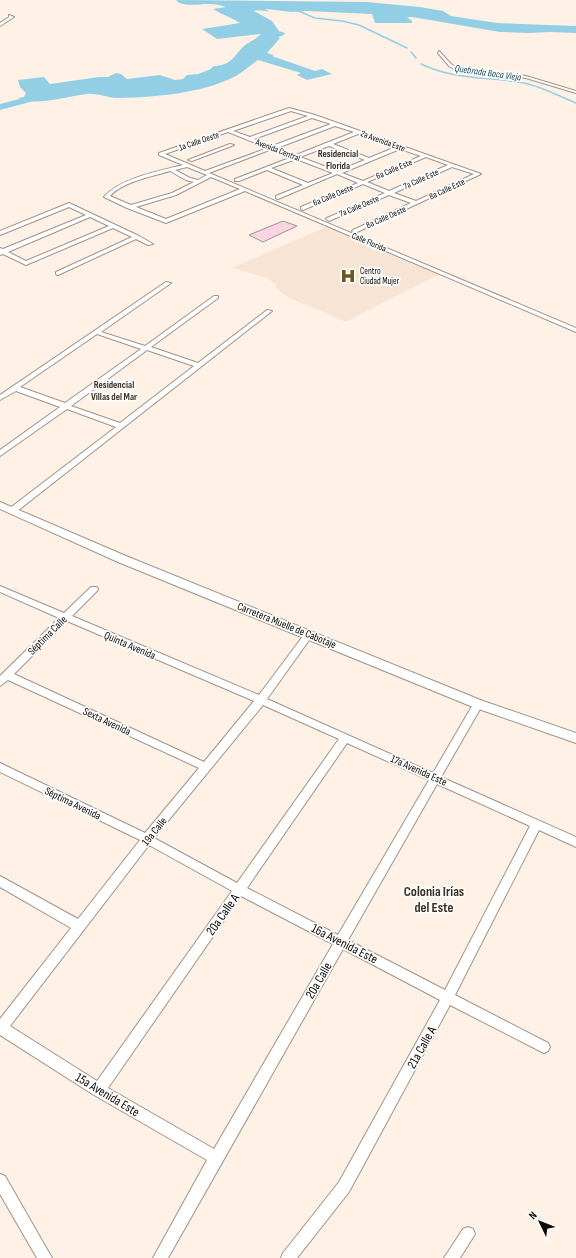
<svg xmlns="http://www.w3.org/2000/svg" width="576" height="1258" font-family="'Sofia Sans Condensed',sans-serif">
<rect width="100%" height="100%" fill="#fff1e6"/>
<!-- built -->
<path fill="#f7e4d4" d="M 328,226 L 439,274 L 346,322 L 327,313 L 289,298 L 277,289 L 275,284 L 268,278 L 232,268 Z"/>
<!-- water -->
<path fill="#92cfe5" d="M 176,0 L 367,2 L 420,7 L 443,11 L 451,16 L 497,23 L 576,26 L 576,33 L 550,32 L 529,33 L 500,32 L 412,17 L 407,17 L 412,21 L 412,23 L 375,23 L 372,14 L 306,11 L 291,12 L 267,9 L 265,9 L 269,11 C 264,12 259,9 254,11 L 272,21 L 279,31 L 285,33 L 284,35 L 278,37 L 280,38 L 267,53 L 274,55 L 272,56 L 315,71 L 322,69 L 332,74 L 307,80 L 297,75 L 301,73 L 258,60 C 251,65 244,71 236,76 C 200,94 157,97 117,98 C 107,98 98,93 87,94 C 68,96 35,107 18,98 L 24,97 L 26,93 L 20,87 L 18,80 L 44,77 L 50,84 L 99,77 L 108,77 L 116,73 L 121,74 L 127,79 L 160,75 L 175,80 L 183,79 L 187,75 L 198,74 L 209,70 L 214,66 C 233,65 233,56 245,45 C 251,41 256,39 261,34 L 217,39 L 202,29 L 240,23 C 231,17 222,15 213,9 L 226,7 C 206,0 197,8 179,3 Z"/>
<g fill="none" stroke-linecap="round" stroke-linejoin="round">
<!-- stream -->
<path stroke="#92cfe5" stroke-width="1.5" d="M 296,10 L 315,18 L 342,21 L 359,25 L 407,48
M 411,52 L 416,58
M 421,64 C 452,79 484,77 518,82 C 538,85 557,95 576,103"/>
<!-- river -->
<path fill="#92cfe5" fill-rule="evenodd" d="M 46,92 L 50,95 L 49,97 L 0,110 L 0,104 Z"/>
</g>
<!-- building -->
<path fill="#f8d5e0" stroke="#a29196" d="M 283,221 L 297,226 L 263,242 L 249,235 Z"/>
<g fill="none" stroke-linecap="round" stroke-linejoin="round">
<!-- minor casing -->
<g stroke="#a09389" stroke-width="2">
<path id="minor" d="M 9,15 L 14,17 L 0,26 L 0,23 L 9,17 Z
M 439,51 L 451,64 L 456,67 L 526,76 L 576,91 L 576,93 L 526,78 L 454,69 L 449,66 L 438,53 Z
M 289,108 L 315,115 L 481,174 L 355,233 L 352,231 L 353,230 L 411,203 L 389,195 L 329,221 L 326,219 L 327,218 L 385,193 L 363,184 L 303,210 L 301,209 L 301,207 L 358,183 L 337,174 L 278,199 L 276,198 L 276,196 L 303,185 L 267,170 L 239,181 L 235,181 L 235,179 L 292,157 L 272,149 L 209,173 L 576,328 L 576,332 L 245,191 L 166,223 L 127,208 L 104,197 C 120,178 159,171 183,165 L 159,155 L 159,153 ZM 291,111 L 308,116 L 250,137 L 233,131 ZM 312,118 L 331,124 L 272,146 L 254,139 ZM 335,126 L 354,132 L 296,155 L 277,148 ZM 228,132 L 268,148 L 205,171 L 165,154 ZM 358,134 L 396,147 L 369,158 L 333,144 ZM 329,146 L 365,160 L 337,171 L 300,157 ZM 400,149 L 421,156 L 363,181 L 342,173 ZM 426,157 L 448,165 L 389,191 L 367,182 ZM 296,159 L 333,173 L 308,183 L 271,168 ZM 187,167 L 207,175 L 198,180 L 190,178 L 175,170 ZM 452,167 L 474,174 L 416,201 L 394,193 ZM 170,171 L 186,180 L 194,182 L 172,193 L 131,205 L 110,196 C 124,181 151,177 170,171 ZM 211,177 L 240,189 L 166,219 L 136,207 L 176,195 Z
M 230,144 L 234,145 L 192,161 L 188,160 Z
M 69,203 L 139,236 L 153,244 L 148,245 L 136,239 L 58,275 L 56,274 L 56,272 L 132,237 L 113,228 L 26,265 L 3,254 L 0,255 L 0,248 L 3,249 L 86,215 L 69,207 L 0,235 L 0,231 ZM 90,217 L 109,226 L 26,261 L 8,252 Z
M 166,282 L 171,283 L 101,332 L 145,346 L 214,296 L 218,296 L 218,298 L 151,347 L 198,363 L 267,310 L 272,311 L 16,512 L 10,512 L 9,510 L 10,508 L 116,427 L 67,409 L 0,456 L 0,450 L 60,407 L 16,391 L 0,400 L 0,395 ZM 97,334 L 141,349 L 65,403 L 20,387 ZM 147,350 L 194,366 L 120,423 L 71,406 Z
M 0,586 L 64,613 L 91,587 L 97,587 L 98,589 L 97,591 L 72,616 L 259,695 L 306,632 L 312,632 L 314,634 L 312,636 L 267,699 L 433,773 L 475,701 L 481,701 L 483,704 L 441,777 L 576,837 L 576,847 L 539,830 L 455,995 L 548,1043 L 550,1047 L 548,1051 L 544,1053 L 540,1051 L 450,1005 L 349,1192 L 297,1258 L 281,1258 L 283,1253 L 339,1182 L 440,1000 L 343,949 L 168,1258 L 153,1258 L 207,1160 L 94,1095 L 0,1035 L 0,1019 L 71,928 L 0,887 L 0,876 L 78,919 L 140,840 L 0,772 L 0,763 L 145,833 L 199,768 L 8,680 L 0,686 L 0,676 L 59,618 L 0,592 ZM 67,621 L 254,701 L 204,762 L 14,674 ZM 263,705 L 339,739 L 237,883 L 154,838 ZM 347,743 L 429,780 L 338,935 L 247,888 ZM 437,784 L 530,826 L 445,990 L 348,940 ZM 149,845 L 232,891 L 97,1081 L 10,1026 ZM 241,896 L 333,944 L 214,1149 L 108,1088 Z
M 0,1174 L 5,1176 L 52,1258 L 37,1258 L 0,1194 Z
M 468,1227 L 473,1229 L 475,1234 L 460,1258 L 444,1258 L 463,1229 Z"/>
</g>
<!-- secondary casing -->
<g stroke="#a09389" stroke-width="2">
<path id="secondary" d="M 0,502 L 126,556 L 483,701 L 576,733 L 576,743 L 473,707 L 118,562 L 0,509 Z"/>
</g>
<!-- minor -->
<use href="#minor" fill="#fff" fill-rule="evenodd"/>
<!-- secondary -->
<use href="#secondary" fill="#fff" fill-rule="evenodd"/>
</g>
<!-- icons -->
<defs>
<g id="hospital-bare" transform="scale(1.2)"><path d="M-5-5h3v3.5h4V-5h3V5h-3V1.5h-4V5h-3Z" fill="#685725" stroke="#fff" stroke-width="2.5" paint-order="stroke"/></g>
</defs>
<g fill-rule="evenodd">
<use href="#hospital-bare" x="348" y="276"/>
</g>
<g text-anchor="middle" stroke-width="3.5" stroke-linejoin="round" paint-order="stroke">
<!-- far-street labels -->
<g font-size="9" fill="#0f0b07" stroke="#fff">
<text transform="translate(199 141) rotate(-19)" y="3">1a Calle Oeste</text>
<text transform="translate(383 141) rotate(20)" y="3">2a Avenida Este</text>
<text transform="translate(278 150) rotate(21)" y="3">Avenida Central</text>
<text transform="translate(394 169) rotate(-23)" y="3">6a Calle Este</text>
<text transform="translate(421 179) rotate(-24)" y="3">7a Calle Este</text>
<text transform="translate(447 189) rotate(-25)" y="3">8a Calle Este</text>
<text transform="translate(333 195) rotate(-23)" y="3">6a Calle Oeste</text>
<text transform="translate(359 206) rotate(-23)" y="3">7a Calle Oeste</text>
<text transform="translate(386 217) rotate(-24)" y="3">8a Calle Oeste</text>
<text transform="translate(369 242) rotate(23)" y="3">Calle Florida</text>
</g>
<!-- far-poi labels -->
<g font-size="9" fill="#0f0b07" stroke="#fff" text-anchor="start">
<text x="360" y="274">Centro<tspan x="360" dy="10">Ciudad Mujer</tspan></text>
</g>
<!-- far-water labels -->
<g font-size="10" font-style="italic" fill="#124656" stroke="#fff">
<text transform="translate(488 72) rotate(8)" y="4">Quebrada Boca Vieja</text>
</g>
<!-- far-neighbourhood labels -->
<g font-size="10" font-weight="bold" fill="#392f26" stroke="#fff">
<text x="338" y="157">Residencial<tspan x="338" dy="12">Florida</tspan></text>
<text x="114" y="388">Residencial<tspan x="114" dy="12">Villas del Mar</tspan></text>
</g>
<!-- street labels -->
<g font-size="11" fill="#0f0b07" stroke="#fff">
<text transform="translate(287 625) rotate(22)" y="4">Carretera Muelle de Cabotaje</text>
<text transform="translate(47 635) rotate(-45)" y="4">Séptima Calle</text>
<text transform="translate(130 645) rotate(23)" y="4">Quinta Avenida</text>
<text transform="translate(107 721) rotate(25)" y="4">Sexta Avenida</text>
<text transform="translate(419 770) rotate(24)" y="4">17a Avenida Este</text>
<text transform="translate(73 803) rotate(26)" y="4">Séptima Avenida</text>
<text transform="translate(154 831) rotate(-51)" y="4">19a Calle</text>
</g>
<!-- near-street labels -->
<g font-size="13" fill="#0f0b07" stroke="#fff">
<text transform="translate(222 914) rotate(-55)" y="5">20a Calle A</text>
<text transform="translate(345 943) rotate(27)" y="5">16a Avenida Este</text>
<text transform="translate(318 980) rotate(-60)" y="5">20a Calle</text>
<text transform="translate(421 1047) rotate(-61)" y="5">21a Calle A</text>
<text transform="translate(108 1094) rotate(31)" y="5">15a Avenida Este</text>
</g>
<!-- near-neighbourhood labels -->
<g font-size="14" font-weight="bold" fill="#392f26" stroke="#fff">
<text x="434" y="896">Colonia Irías<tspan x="434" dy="16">del Este</tspan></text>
</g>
</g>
<!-- north arrow -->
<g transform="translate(540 1222) rotate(313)" stroke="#ffffff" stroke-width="3" paint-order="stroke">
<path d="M0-3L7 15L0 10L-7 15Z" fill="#0f0b07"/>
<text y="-6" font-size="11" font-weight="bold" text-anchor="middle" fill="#0f0b07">N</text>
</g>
</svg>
